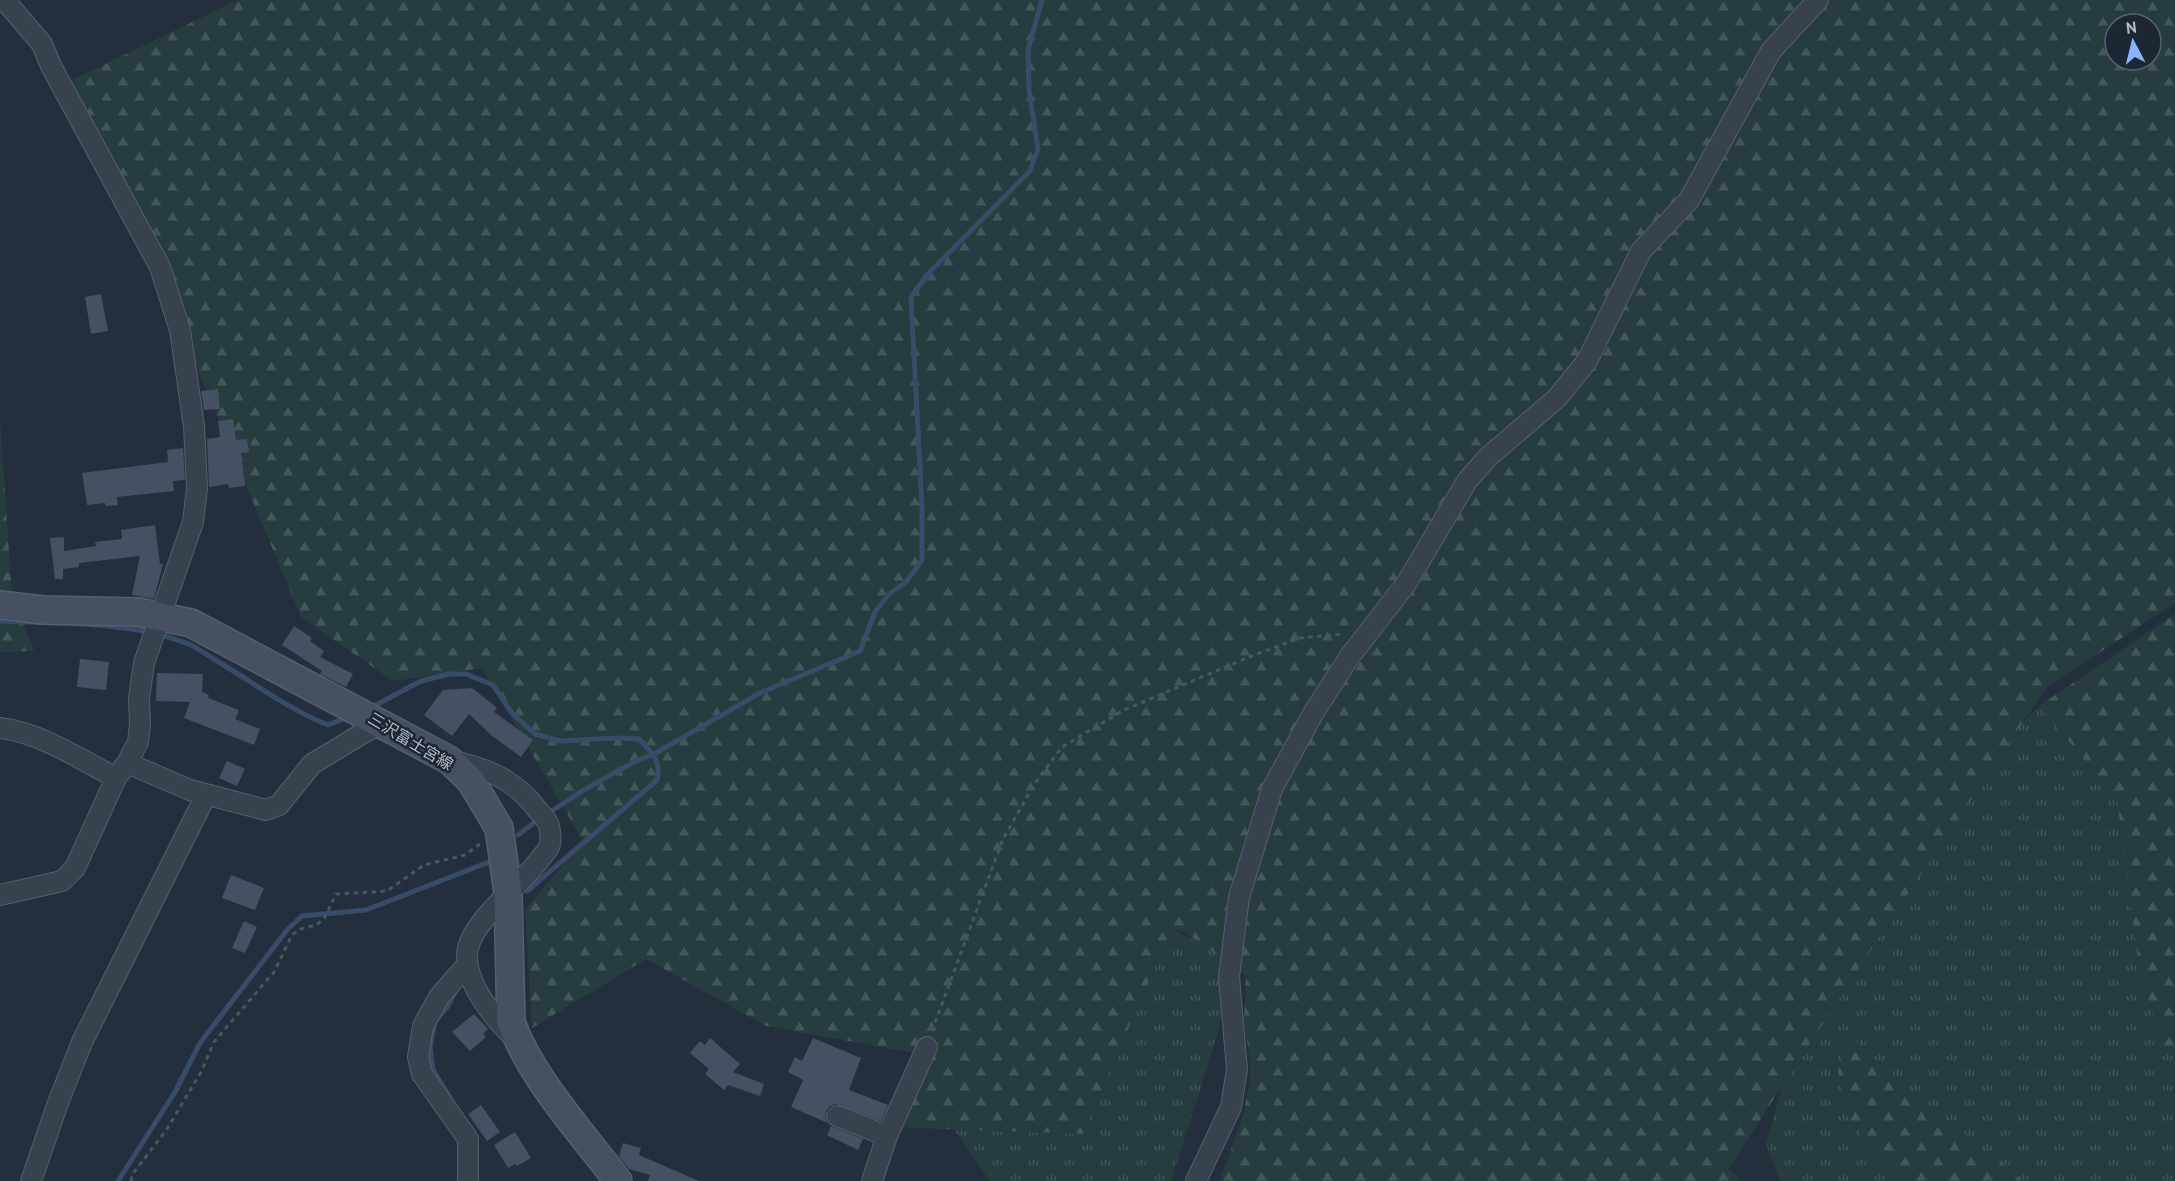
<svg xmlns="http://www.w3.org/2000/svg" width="2175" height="1181" font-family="'PT Sans','Noto Sans JP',sans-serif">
<defs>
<pattern id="grass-tufts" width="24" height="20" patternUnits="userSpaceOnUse" patternTransform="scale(1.5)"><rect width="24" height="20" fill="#263c3f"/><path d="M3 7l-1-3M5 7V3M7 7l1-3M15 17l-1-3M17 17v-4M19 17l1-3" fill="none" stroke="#435659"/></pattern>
<pattern id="forest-firs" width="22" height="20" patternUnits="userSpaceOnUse" patternTransform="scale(1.5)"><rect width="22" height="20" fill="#263c3f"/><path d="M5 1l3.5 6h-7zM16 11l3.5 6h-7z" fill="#435659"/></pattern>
</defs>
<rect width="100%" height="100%" fill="#242f3e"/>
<!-- grass -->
<path fill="url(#grass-tufts)" d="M 2039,706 L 2117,799 L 2175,849 L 2175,1181 L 1780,1181 L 1766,1144 L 1829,917 Z
M 1171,929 L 1228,955 L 1219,1030 L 1171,1181 L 990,1181 L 955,1130 L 1083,1134 Z"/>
<!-- forest -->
<path fill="url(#forest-firs)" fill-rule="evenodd" d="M 238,0 L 2175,0 L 2175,603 L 2046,688 L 1907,895 L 1728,1169 L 1742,1181 L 1220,1181 L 1243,1115 L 1250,1083 L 1250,1061 L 1244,1021 L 1246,976 L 1182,930 L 1171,930 L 1083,1134 L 914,1128 L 896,1129 L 931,1056 L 766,1026 L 646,959 L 532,1028 L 525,910 L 583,841 L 482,668 L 393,681 L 301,617 L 176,317 L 70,81 ZM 2115,24 L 2151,24 L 2151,60 L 2115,60 Z
M 0,421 L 12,595 L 34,651 L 0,652 Z
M 2175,614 L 2175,1059 L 2159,1038 L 2138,960 L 2117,799 L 2039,706 Z
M 1850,1035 L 1908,1093 L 1965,1133 L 2023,1181 L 1895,1181 L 1848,1117 L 1838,1071 Z"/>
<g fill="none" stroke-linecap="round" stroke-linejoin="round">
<!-- stream -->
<path stroke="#394c67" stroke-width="5" d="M 0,621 C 61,624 127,621 186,643 C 197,647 207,655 217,661 C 254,683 288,709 328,725 L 348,717
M 370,708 L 421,681 L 449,674 L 466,674 L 493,685 L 512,713 L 535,734 L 561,741 L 618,738 L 639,739 C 651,751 662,762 657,780 L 527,891
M 547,814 L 582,791 L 634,762 L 654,754 L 760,693 L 860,651 L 875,612 L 889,594 L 906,582 L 922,560 L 922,507 L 911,298 L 927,275 L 1030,171 L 1038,149 L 1029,90 L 1028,50 L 1042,0
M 518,835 L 539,819
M 452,1101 L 433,1070 L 430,1047 L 435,1021 L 448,1006 L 457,988
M 118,1181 L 175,1092 L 200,1043 L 287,930 L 302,916 L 366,910 L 489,862"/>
</g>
<!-- building -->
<path fill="#455162" d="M 101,294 L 108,331 L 91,334 L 85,297 Z
M 218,389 L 220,409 L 204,410 L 201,391 Z
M 233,419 L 236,440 L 247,439 L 249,452 L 241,453 L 245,486 L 229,488 L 228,484 L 209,487 L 207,439 L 220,437 L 218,421 Z
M 183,448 L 185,480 L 173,481 L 174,491 L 117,497 L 118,505 L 105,506 L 105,503 L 87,505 L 82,473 L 168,462 L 167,450 Z
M 155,525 L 160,564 L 163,564 L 154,599 L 132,595 L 140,556 L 79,563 L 79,567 L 63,569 L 63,579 L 55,579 L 50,538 L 64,537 L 64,551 L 96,546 L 95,542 L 122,539 L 121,530 Z
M 294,626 L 312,638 L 310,641 L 324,651 L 320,657 L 353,674 L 346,687 L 320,674 L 322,671 L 282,645 Z
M 80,659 L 109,662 L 106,690 L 77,687 Z
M 157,673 L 203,674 L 202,692 L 209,695 L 208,698 L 239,710 L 235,719 L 260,729 L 254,745 L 184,718 L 190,702 L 156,701 Z
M 472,688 L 497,708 L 494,712 L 533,740 L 521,757 L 492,736 L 469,714 L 452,736 L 424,715 L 443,690 Z
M 227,761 L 245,769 L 237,786 L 219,778 Z
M 231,875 L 264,888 L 255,910 L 222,898 Z
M 244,921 L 257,927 L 245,953 L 232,948 Z
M 474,1014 L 488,1029 L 483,1034 L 486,1037 L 470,1051 L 452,1032 Z
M 710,1038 L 740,1064 L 733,1072 L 764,1084 L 760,1096 L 728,1085 L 724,1090 L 705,1074 L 709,1069 L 690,1053 L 700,1041 L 705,1045 Z
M 813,1038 L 861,1058 L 849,1090 L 888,1105 L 881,1121 L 836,1104 L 830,1106 L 826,1111 L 825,1117 L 828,1123 L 791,1107 L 803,1080 L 788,1072 L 795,1057 L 802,1061 Z
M 481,1105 L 500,1132 L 487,1141 L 468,1114 Z
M 831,1126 L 863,1139 L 858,1150 L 827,1135 Z
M 515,1132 L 531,1158 L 517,1166 L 515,1164 L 508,1168 L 494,1145 Z
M 623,1143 L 641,1148 L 639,1155 L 699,1181 L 648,1181 L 650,1175 L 629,1169 L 619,1157 Z"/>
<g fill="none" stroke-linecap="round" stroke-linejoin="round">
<!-- street casing -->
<g stroke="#565f6c" stroke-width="22">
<path id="street" d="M 0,1 L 7,3 L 42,44 L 51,66 L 160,267 L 180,330 L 194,426 L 197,488 L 193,522 L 144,663 L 139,698 L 140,724 L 138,742 L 127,763 L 116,778 L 75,868 L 62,881 L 0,895
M 0,728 C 41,733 80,759 116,778
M 450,760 C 486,769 512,777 536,808 C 540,813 548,820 549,826 C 550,830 551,840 550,844 C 549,849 543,855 540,859 C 521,885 475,918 468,948 C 461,980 495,1020 517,1040
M 127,763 L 190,790 L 266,810 L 279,805 L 312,764 L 380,723
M 467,965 L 439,997 L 423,1026 L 418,1057 L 422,1074 L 468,1139 L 468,1181
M 837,1116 L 887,1136
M 31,1181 L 58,1103 L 82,1042 L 206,795
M 872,1181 L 887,1136 L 927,1047
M 1196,1181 L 1231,1107 L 1237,1069 L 1229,977 L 1239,897 L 1272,789 L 1314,712 L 1350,656 L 1406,584 L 1467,481 L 1488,457 L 1557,398 L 1587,361 L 1641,251 L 1689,200 L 1771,51 L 1818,0"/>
</g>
<!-- secondary casing -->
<g stroke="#565f6c" stroke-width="30">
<path id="secondary" d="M 0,605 L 43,610 L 138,612 L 191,623 L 449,760 L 471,781 L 499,828 L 508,893 L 511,1022 C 531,1078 582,1133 618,1181"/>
</g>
<!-- path -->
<path stroke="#44595c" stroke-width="3" stroke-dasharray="4.5 4.5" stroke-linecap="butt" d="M 932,1031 L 1003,839 L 1035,783 L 1062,747 L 1124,710 L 1254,655 L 1300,638 L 1344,634
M 131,1181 L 132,1175 L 167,1129 L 201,1072 L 214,1042 L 274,972 L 292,935 L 301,929 L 316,925 L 324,919 L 336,894 L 387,891 L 424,865 L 465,855 L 480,844"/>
<!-- street -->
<use href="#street" stroke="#38414e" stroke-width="20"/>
<!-- secondary -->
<use href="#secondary" stroke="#465061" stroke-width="27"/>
</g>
<g text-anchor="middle" stroke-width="5" stroke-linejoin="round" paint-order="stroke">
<!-- street labels -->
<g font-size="16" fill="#b4bcc9" stroke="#1d2633">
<text transform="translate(411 741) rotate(31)" y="6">三沢富士宮線</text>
</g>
</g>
<!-- north arrow -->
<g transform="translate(2133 42) rotate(353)"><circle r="28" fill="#1d2633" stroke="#59626f" stroke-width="1.5"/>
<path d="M0-4.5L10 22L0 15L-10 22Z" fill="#8ab4f8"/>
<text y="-9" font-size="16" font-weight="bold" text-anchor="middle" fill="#b4bcc9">N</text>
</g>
</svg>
